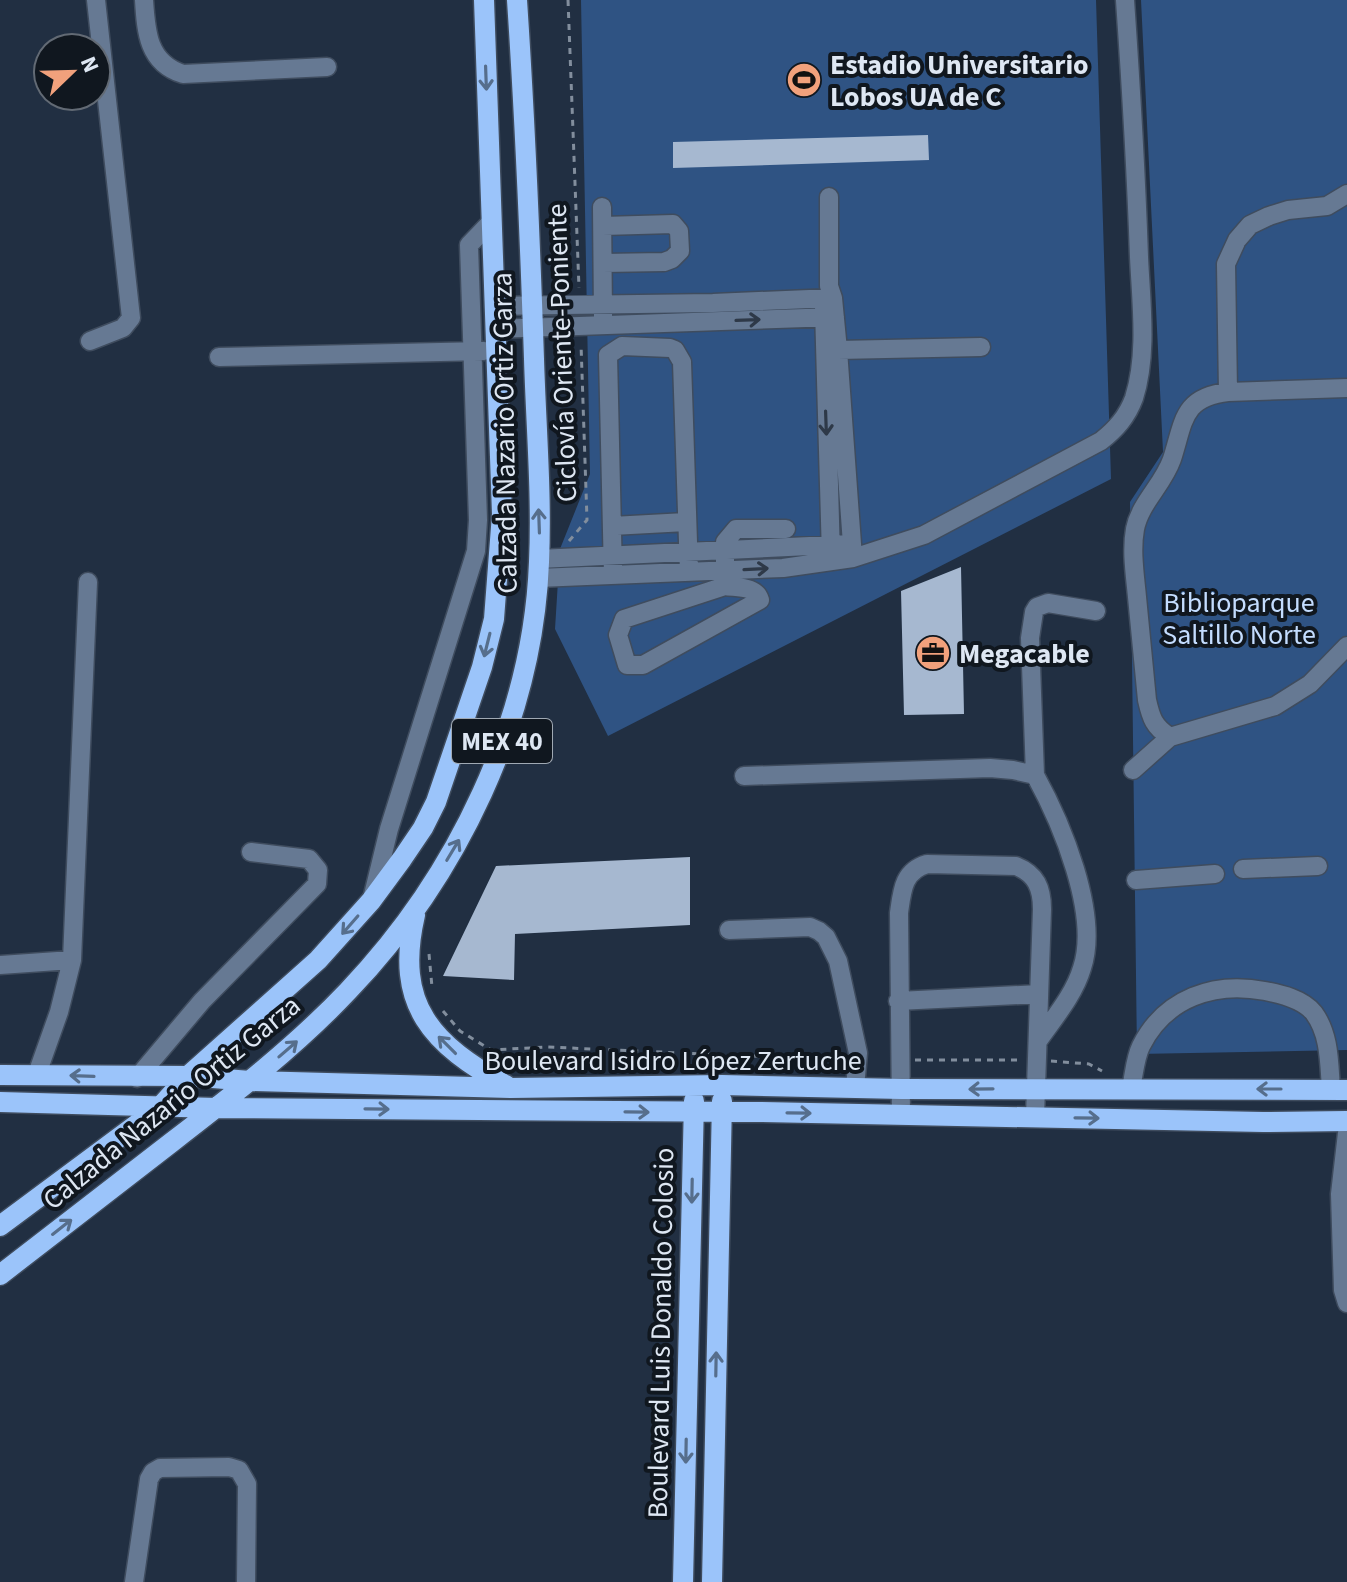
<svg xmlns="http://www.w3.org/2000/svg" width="1347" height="1582" font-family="'Source Sans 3',sans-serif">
<rect width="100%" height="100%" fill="#212f42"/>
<!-- green -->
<path fill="#2f5383" d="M 581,0 L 1096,0 L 1111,479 L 608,736 L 555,629 L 560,549 L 590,474 Z
M 1141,0 L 1347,0 L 1347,1050 L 1137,1054 L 1130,502 L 1163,452 Z"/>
<!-- building -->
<path fill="#a6b8d0" d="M 928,135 L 929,160 L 673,168 L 673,142 Z
M 961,567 L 964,714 L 904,715 L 901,591 Z
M 690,857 L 690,925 L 515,934 L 514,980 L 443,976 L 496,866 Z"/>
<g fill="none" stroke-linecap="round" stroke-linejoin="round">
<!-- minor casing -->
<g stroke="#3f4c5e" stroke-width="21">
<path id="minor" d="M 144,0 C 146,32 148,63 183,74 L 327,67
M 829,197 L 829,286 L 833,298 L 838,350 L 853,558
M 602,207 L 603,316
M 603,226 L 673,224 L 679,231 L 680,251 L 672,259 L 664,262 L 603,263
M 494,306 L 713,303 L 833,298
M 824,309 L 831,556
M 495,329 L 835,317
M 90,341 L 123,328 L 131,318 L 96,0
M 838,350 L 981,347
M 219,357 L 484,351
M 1347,388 L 1228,392 C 1182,397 1184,422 1172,459 C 1163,485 1140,503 1135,529 C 1131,551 1135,575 1137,597 C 1140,631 1144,666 1147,700 C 1151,718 1154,727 1170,737 L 1275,706 L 1310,684 L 1347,646
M 1228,392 L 1226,264 L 1237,240 L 1250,225 L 1269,216 L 1288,210 L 1327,206 L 1347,194
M 612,526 L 686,522
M 539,559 L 852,544
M 613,575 L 608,355 L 622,346 L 670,348 L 675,350 L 682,362 L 689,572
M 538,578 L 783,568 L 853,558 L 924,535 L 1101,441 C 1116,429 1127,417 1134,398 C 1148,354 1141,302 1139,257 C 1136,171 1131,86 1125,0
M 725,586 C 738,588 756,586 760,600 L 643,665 L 627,665 L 618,635 L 624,619 L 725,586 L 725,542 L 736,529 L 786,529
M 1133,770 L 1170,737
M 1035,775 L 1030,638 L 1034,612 L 1037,607 L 1048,603 L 1096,611
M 744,776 L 990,768 L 1013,770 L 1035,775 C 1061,822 1100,914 1082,968 C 1074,995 1054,1018 1038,1041
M 1243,869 L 1318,866
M 1136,880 L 1215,874
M 372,899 L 389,829 L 476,551 L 478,520 L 469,245 L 491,222
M 729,930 L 810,927 L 819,931 L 826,937 L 838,961 L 858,1053 L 855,1088
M 0,965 L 72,960
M 898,1001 L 1039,994
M 37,1074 L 59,1012 L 72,960 L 88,582
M 137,1078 L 202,1001 L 317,884 L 318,870 L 309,859 L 251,852
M 1131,1088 C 1134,1075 1135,1058 1141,1046 C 1165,998 1214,981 1265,991 C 1281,994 1303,999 1314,1013 C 1330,1035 1329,1063 1331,1089
M 901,1115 L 899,913 C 902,891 903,871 927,864 L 1016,866 C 1036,874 1042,888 1042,909 L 1035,1117
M 1347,1133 L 1340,1194 L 1343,1290 L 1347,1303
M 134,1582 L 149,1479 L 153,1472 L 160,1468 L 229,1467 L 239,1470 L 247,1484 L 246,1582"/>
</g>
<!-- major casing -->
<g stroke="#3f4c5e" stroke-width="23">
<path id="major" d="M 415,915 C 394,1006 432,1044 507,1086
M 0,1075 L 188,1076 L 250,1081 L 511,1088 L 722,1085 L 902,1089 L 1347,1090
M 0,1102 L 217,1108 L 760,1112 L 1263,1122 L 1347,1121
M 0,1226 L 160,1107 L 188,1076 L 318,960 L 371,901 L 402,859 L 423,828 L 436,802 L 482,667 L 494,619 L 502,514 L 484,0
M 0,1275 C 57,1231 115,1186 172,1142 C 233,1095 295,1047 348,991 C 457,877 533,720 539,562 C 542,495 536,426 534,359 C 530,239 525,120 517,0
M 683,1582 L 694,1101
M 712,1582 L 722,1101"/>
</g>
<!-- path -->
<path stroke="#828e9d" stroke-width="3" stroke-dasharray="6 6" stroke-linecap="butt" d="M 568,0 L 579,288
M 569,541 L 587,520 L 581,344
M 429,954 L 432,987
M 443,1011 L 460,1031 L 491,1050 L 547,1047 L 840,1060
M 915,1060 L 1020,1060
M 1051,1061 L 1089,1064 L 1102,1071"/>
<!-- minor -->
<use href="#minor" stroke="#667993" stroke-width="18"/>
<!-- major -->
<use href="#major" stroke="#9bc4fa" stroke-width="20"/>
</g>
<!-- one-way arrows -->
<defs><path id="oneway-shaft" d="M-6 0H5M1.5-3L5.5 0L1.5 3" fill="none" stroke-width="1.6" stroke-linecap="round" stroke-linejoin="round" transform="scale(2)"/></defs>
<g stroke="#566e8c">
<use href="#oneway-shaft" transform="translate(486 78) rotate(88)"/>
<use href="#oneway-shaft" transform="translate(539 521) rotate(-92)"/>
<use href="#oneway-shaft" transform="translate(487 645) rotate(104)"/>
<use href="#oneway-shaft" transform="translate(453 850) rotate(-59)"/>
<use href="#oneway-shaft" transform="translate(350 925) rotate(131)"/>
<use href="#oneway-shaft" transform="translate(447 1045) rotate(-135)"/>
<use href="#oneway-shaft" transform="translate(288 1049) rotate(-41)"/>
<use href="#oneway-shaft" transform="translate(82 1076) rotate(-178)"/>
<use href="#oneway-shaft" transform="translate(981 1089) rotate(179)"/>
<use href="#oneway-shaft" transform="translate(1269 1089) rotate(-180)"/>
<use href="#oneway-shaft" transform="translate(377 1109) rotate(1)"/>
<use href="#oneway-shaft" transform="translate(637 1112) rotate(1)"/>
<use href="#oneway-shaft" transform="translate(799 1113) rotate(1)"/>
<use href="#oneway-shaft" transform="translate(1087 1118) rotate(1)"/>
<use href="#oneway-shaft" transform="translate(692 1191) rotate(91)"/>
<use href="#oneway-shaft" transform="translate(62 1227) rotate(-38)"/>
<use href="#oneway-shaft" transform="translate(716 1364) rotate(-89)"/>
<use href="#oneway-shaft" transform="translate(686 1451) rotate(91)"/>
</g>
<g stroke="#2e3948">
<use href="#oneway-shaft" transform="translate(748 320) rotate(-2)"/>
<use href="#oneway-shaft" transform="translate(826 423) rotate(88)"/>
<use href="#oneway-shaft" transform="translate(756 569) rotate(-3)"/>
</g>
<!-- icons -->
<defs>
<g id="stadium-disc" transform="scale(1.8)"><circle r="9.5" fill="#f1a17c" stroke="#10171f"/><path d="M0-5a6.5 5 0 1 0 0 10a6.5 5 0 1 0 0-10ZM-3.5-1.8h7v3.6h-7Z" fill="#111"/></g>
<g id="office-disc" transform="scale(1.8)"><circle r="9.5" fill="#f1a17c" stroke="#10171f"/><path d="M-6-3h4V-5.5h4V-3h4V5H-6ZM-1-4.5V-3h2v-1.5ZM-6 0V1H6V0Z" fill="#111"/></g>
</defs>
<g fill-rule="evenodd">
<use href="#stadium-disc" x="804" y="80"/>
<use href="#office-disc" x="933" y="653"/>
</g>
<g text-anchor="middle" stroke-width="8" stroke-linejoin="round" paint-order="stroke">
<!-- shield labels -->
<rect fill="#10171f" stroke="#a0a9b3" stroke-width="2" x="452" y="719" width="100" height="44" rx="6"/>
<g font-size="26" font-weight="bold" fill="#dee7f3">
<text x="502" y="750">MEX 40</text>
</g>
<!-- poi labels -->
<g font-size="28" font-weight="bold" fill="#dee7f3" stroke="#10171f" text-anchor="start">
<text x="830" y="74">Estadio Universitario<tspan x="830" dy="32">Lobos UA de C</tspan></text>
<text x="959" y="663">Megacable</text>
</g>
<!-- street labels -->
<g font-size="28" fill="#dee7f3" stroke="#10171f">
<text transform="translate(561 353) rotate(-92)" y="10">Ciclovía Oriente-Poniente</text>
<text transform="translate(504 433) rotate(-91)" y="10">Calzada Nazario Ortiz Garza</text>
<text x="673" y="1070">Boulevard Isidro López Zertuche</text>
<text transform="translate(171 1102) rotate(-39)" y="10">Calzada Nazario Ortiz Garza</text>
<text transform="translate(660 1333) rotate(-89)" y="10">Boulevard Luis Donaldo Colosio</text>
</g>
<!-- park labels -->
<g font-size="28" fill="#c4ddff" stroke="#10171f">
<text x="1239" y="612">Biblioparque<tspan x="1239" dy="32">Saltillo Norte</tspan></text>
</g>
</g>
<!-- north arrow -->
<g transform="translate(72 72) rotate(67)"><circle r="38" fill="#10171f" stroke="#626a74" stroke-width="2"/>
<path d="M0-6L14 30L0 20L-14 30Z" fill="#f1a17c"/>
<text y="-12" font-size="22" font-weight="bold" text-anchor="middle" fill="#dee7f3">N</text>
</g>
</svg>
